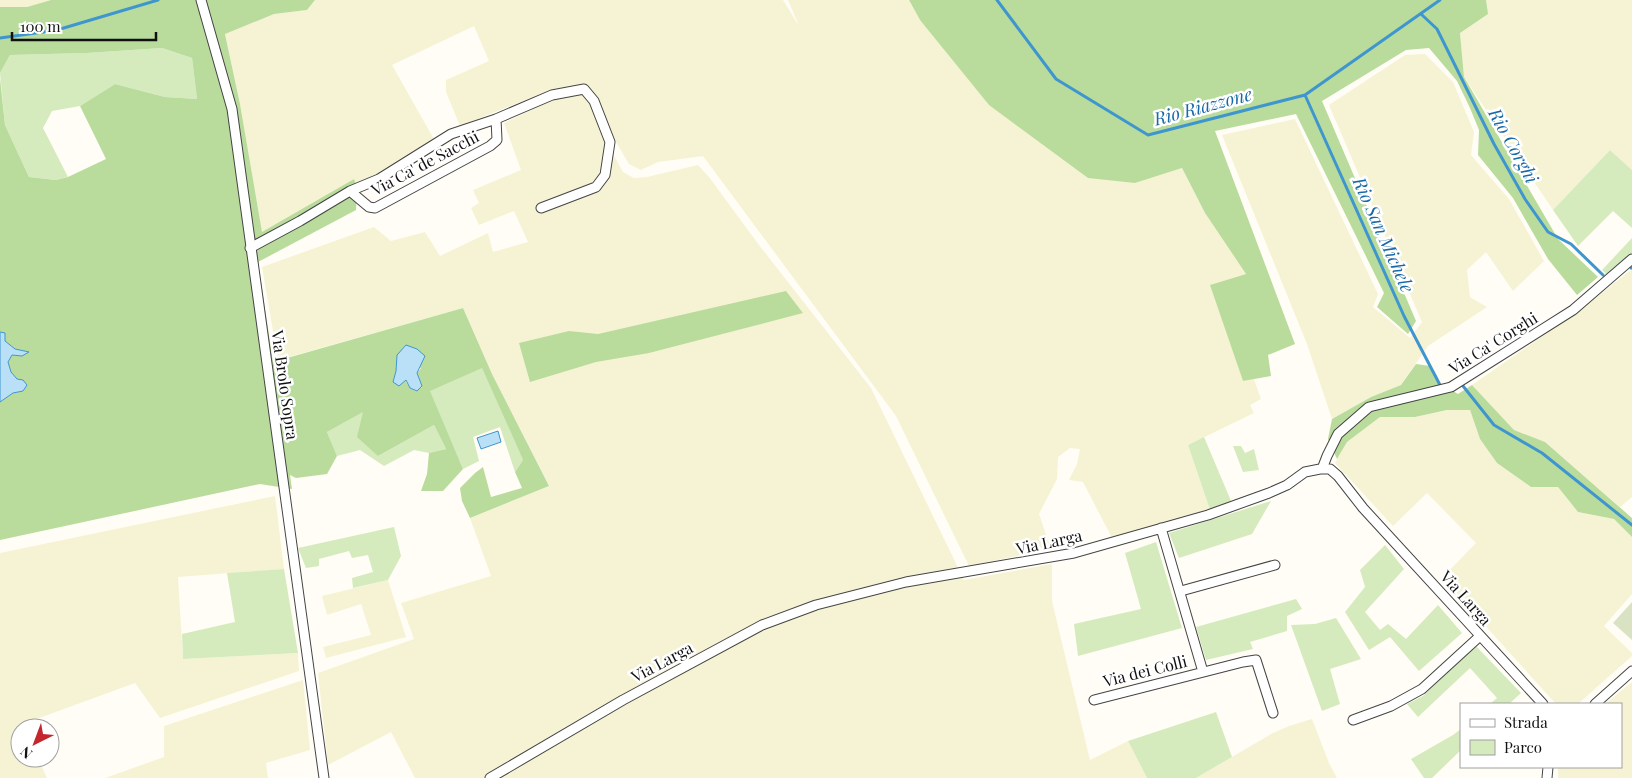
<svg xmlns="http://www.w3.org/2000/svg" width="1632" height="778" font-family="'Playfair Display',serif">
<rect width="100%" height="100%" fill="#fffdf5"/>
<!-- farmland -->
<path fill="#f6f3d4" d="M 0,0 L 51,0 L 27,7 L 0,7 Z
M 315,0 L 783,0 L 799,26 L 788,0 L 909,0 L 920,20 L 1135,183 L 1182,168 L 1205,213 L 1246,274 L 1211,285 L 1243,381 L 1254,379 L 1261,399 L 1250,405 L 1254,413 L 1188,445 L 1210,510 L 1112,538 L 1083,482 L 1069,480 L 1077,464 L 1080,449 L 1070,448 L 1058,457 L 1057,479 L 1039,514 L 1051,549 L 969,566 L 896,416 L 703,156 L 658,162 L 641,170 L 629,164 L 616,142 L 601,107 L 586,84 L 553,89 L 460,126 L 446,92 L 446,80 L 489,61 L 474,26 L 392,65 L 435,141 L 357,187 L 354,179 L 262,233 L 240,104 L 225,33 L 274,14 L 307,10 Z
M 1486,0 L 1632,0 L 1632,170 L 1610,150 L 1553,210 L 1464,77 L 1460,33 L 1487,14 Z
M 1425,54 L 1453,82 L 1474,132 L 1471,155 L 1509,199 L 1544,261 L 1513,291 L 1486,252 L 1467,270 L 1470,297 L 1487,307 L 1428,346 L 1401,385 L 1371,397 L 1332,419 L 1307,344 L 1222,135 L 1295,119 L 1378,294 L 1373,307 L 1410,338 L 1422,322 L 1329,105 L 1405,55 Z
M 583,95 L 591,106 L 606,141 L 623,172 L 634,178 L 647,177 L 698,165 L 709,177 L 759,245 L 871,388 L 964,580 L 1052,564 L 1052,601 L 1090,760 L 1128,741 L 1147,778 L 415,778 L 391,732 L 328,765 L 318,673 L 414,639 L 401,603 L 491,576 L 470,518 L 549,486 L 492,374 L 463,308 L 278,360 L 262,267 L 374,227 L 391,241 L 425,232 L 440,256 L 488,233 L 493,252 L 528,242 L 514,211 L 479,225 L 471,208 L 479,203 L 473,190 L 521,170 L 504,123 L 555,99 Z
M 1632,269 L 1632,497 L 1620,507 L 1545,442 L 1514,430 L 1472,385 L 1580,310 Z
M 1448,410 L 1470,410 L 1480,439 L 1497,463 L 1531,487 L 1558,487 L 1578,512 L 1614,519 L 1632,537 L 1632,594 L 1604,626 L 1632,653 L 1632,656 L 1578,704 L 1556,704 L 1442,578 L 1476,543 L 1427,493 L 1393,526 L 1335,463 L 1347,442 L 1380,417 L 1415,417 Z
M 275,496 L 284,569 L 178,577 L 183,659 L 298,653 L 299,671 L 160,718 L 135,683 L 23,724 L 24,728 L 20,728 L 20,758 L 38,758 L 47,778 L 0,778 L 0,553 Z
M 388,580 L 406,637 L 326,658 L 323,647 L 371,635 L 361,604 L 327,615 L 322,596 Z
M 303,680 L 310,750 L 266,763 L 268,778 L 105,778 L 164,757 L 164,726 Z
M 1632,682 L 1632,778 L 1558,778 L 1558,767 L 1621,767 L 1621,704 L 1605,704 Z
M 1312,719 L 1329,763 L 1337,778 L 1196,778 L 1273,733 L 1289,726 Z"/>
<!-- green -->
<path fill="#d5ebbd" d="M 162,48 L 192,58 L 197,99 L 165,97 L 115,84 L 80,106 L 52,111 L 43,128 L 68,177 L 56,180 L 29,177 L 5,125 L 0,73 L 10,55 L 87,53 Z
M 1610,150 L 1632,170 L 1632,228 L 1613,211 L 1578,246 L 1553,210 Z
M 1632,238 L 1632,253 L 1607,275 L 1602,270 Z
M 482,367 L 523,460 L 515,472 L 500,427 L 473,437 L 479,461 L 463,469 L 429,391 Z
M 364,411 L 378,456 L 434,425 L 446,449 L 429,453 L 414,450 L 384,466 L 360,450 L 337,456 L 327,432 Z
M 1204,437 L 1231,501 L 1210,510 L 1188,445 Z
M 1233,446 L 1241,446 L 1245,453 L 1254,449 L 1259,470 L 1243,472 Z
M 1271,501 L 1252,534 L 1179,558 L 1169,533 Z
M 394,527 L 401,556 L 388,580 L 353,588 L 352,578 L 373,572 L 368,555 L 352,558 L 349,551 L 319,559 L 319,566 L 306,568 L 298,548 Z
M 1156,542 L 1182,628 L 1078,656 L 1074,624 L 1141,609 L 1125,553 Z
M 1385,545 L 1404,569 L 1365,612 L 1380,630 L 1388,624 L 1406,639 L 1438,605 L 1462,633 L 1419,671 L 1390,637 L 1369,650 L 1345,612 L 1365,587 L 1360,570 Z
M 284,569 L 298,653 L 183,659 L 182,634 L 235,622 L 227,573 Z
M 1296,599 L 1302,609 L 1287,616 L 1287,631 L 1250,642 L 1253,649 L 1206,660 L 1196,627 Z
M 1336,618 L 1361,659 L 1330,669 L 1340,704 L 1322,711 L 1291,625 L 1315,624 Z
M 1475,645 L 1521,693 L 1509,704 L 1490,704 L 1497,698 L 1470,668 L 1418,717 L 1407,704 L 1423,696 Z
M 1216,712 L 1232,757 L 1196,778 L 1147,778 L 1128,741 Z
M 1461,729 L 1461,750 L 1432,778 L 1424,778 L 1411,759 L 1453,735 Z"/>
<!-- forest -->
<path fill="#b9dc9c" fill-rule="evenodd" d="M 51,0 L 315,0 L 307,10 L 274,14 L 225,34 L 240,104 L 262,232 L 354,179 L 357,187 L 356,210 L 258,262 L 273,362 L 463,308 L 492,374 L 549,486 L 470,518 L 462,501 L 460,488 L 475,473 L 483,467 L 491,497 L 522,488 L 515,472 L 523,460 L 482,368 L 430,391 L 463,469 L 443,491 L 421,491 L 427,474 L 429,453 L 446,449 L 434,425 L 378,456 L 357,437 L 363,412 L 327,432 L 337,456 L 327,474 L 296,478 L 290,475 L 292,489 L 260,484 L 0,540 L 0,402 L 13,393 L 23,391 L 27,385 L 23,380 L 17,379 L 11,372 L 8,362 L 12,355 L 22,356 L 28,352 L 15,349 L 5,341 L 4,333 L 0,332 L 0,78 L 5,125 L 29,177 L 56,180 L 68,177 L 106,159 L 80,106 L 115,84 L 165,97 L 197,99 L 192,58 L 162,48 L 87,53 L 10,55 L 0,73 L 0,7 L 27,7 ZM 397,355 L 421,368 L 417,373 L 422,387 L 416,391 L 410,388 L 405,380 L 393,382 L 396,371 Z
M 909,0 L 1486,0 L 1488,14 L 1460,33 L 1464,77 L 1558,239 L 1598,277 L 1577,295 L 1548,259 L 1513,198 L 1478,155 L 1479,130 L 1470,108 L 1457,81 L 1429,48 L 1406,50 L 1322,101 L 1416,321 L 1408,334 L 1377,307 L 1384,293 L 1296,114 L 1215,131 L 1295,344 L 1268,355 L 1271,376 L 1243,381 L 1210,285 L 1246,274 L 1205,213 L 1182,168 L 1135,183 L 1088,178 L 989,105 L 920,20 Z
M 786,291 L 803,313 L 649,353 L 596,362 L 530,382 L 519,343 L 569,331 L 598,334 Z
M 1416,364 L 1430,366 L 1438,382 L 1458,394 L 1472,385 L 1514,430 L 1545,442 L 1632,518 L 1632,537 L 1614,519 L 1578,512 L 1558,487 L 1531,487 L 1497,463 L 1480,439 L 1470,410 L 1447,410 L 1415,417 L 1380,417 L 1347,442 L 1337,459 L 1328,439 L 1332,419 L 1371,397 L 1401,385 Z"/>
<!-- cemetery -->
<path fill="#d9e3c4" d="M 1632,602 L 1632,640 L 1613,623 Z"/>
<!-- water -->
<path fill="#b9e0f7" stroke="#3f96cf" d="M 0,332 L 5,333 L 5,341 L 15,349 L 29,352 L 22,356 L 12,355 L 8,362 L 11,372 L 17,379 L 23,380 L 27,385 L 23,391 L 13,393 L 0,402 Z
M 406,345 L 417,349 L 425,356 L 417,373 L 422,386 L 417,391 L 410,388 L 406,380 L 399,386 L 393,382 L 396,371 L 397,355 Z
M 498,431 L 501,442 L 481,449 L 477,438 Z"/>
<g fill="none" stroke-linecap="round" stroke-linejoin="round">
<!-- stream -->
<path stroke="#3f96cf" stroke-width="3" d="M 997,0 L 1056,79 L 1148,135 L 1305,95 L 1440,0
M 1421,14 L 1437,29 L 1494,144 L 1525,199 L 1548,232 L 1571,244 L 1603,275
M 0,38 L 57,30 L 158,0
M 1305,95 L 1404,316 L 1440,385
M 1631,268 L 1632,268
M 1463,386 L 1494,425 L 1542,453 L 1632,525"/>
<!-- street casing -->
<g stroke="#444" stroke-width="11">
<path id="street" d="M 201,0 L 232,109 L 324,778
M 350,191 L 369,207 L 375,208 L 490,146 L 497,140 L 496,119
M 250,248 L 300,221 L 350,191 L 379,179 L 451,134 L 496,119 L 552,95 L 584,89 L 594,101 L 610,142 L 605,175 L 596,187 L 541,208
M 1322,469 L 1327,456 L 1338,434 L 1369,407 L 1451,387 L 1573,310 L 1632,259
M 1161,528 L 1203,672
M 1181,591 L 1275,565
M 1094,700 L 1243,662 L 1256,660 L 1273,713
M 1595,704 L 1632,671
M 1353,720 L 1391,706 L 1422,689 L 1480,636
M 490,778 L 623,700 L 762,625 L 816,605 L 906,582 L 1074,553 L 1208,515 L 1269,493 L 1287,485 L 1305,472 L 1320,469 L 1330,469 L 1338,476 L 1363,508 L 1543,704
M 1547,778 L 1548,767"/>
</g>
<!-- street -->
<use href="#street" stroke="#fff" stroke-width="9"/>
</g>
<g text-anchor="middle" stroke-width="5" stroke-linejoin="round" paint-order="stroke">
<!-- street labels -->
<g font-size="16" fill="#111" stroke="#fff">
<text transform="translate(425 163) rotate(-28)" y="6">Via Ca' de Sacchi</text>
<text transform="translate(1493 343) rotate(-32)" y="6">Via Ca' Corghi</text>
<text transform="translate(285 385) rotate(82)" y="6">Via Brolo Sopra</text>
<text transform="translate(1049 542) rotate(-12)" y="6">Via Larga</text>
<text transform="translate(1466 598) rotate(48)" y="6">Via Larga</text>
<text transform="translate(662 662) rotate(-28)" y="6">Via Larga</text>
<text transform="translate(1145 671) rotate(-14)" y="6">Via dei Colli</text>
</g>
<!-- water labels -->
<g font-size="18" font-style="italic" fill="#1768a6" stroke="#fff">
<text transform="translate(1203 107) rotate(-15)" y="6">Rio Riazzone</text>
<text transform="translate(1513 146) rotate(61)" y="6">Rio Corghi</text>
<text transform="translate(1383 235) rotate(66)" y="6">Rio San Michele</text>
</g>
</g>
<!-- legend -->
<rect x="1460" y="703" width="162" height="65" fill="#ffffff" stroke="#a0a0a0"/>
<rect x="1470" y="719" width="25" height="8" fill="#ffffff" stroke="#a0a0a0"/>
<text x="1504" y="728" font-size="15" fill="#111111">Strada</text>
<rect x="1470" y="740" width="25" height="15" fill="#d5ebbd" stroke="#a0a0a0"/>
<text x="1504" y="753" font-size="15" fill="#111111">Parco</text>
<!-- north arrow -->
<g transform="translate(35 743) rotate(222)"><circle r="24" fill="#ffffff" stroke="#a0a0a0"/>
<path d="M0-4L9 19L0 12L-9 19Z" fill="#c4262e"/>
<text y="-8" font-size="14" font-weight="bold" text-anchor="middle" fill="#111111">N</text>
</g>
<!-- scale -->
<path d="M12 32v8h144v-8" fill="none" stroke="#111111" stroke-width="2.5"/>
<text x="20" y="32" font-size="15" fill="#111111" stroke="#ffffff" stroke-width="4" paint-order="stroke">100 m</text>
</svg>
